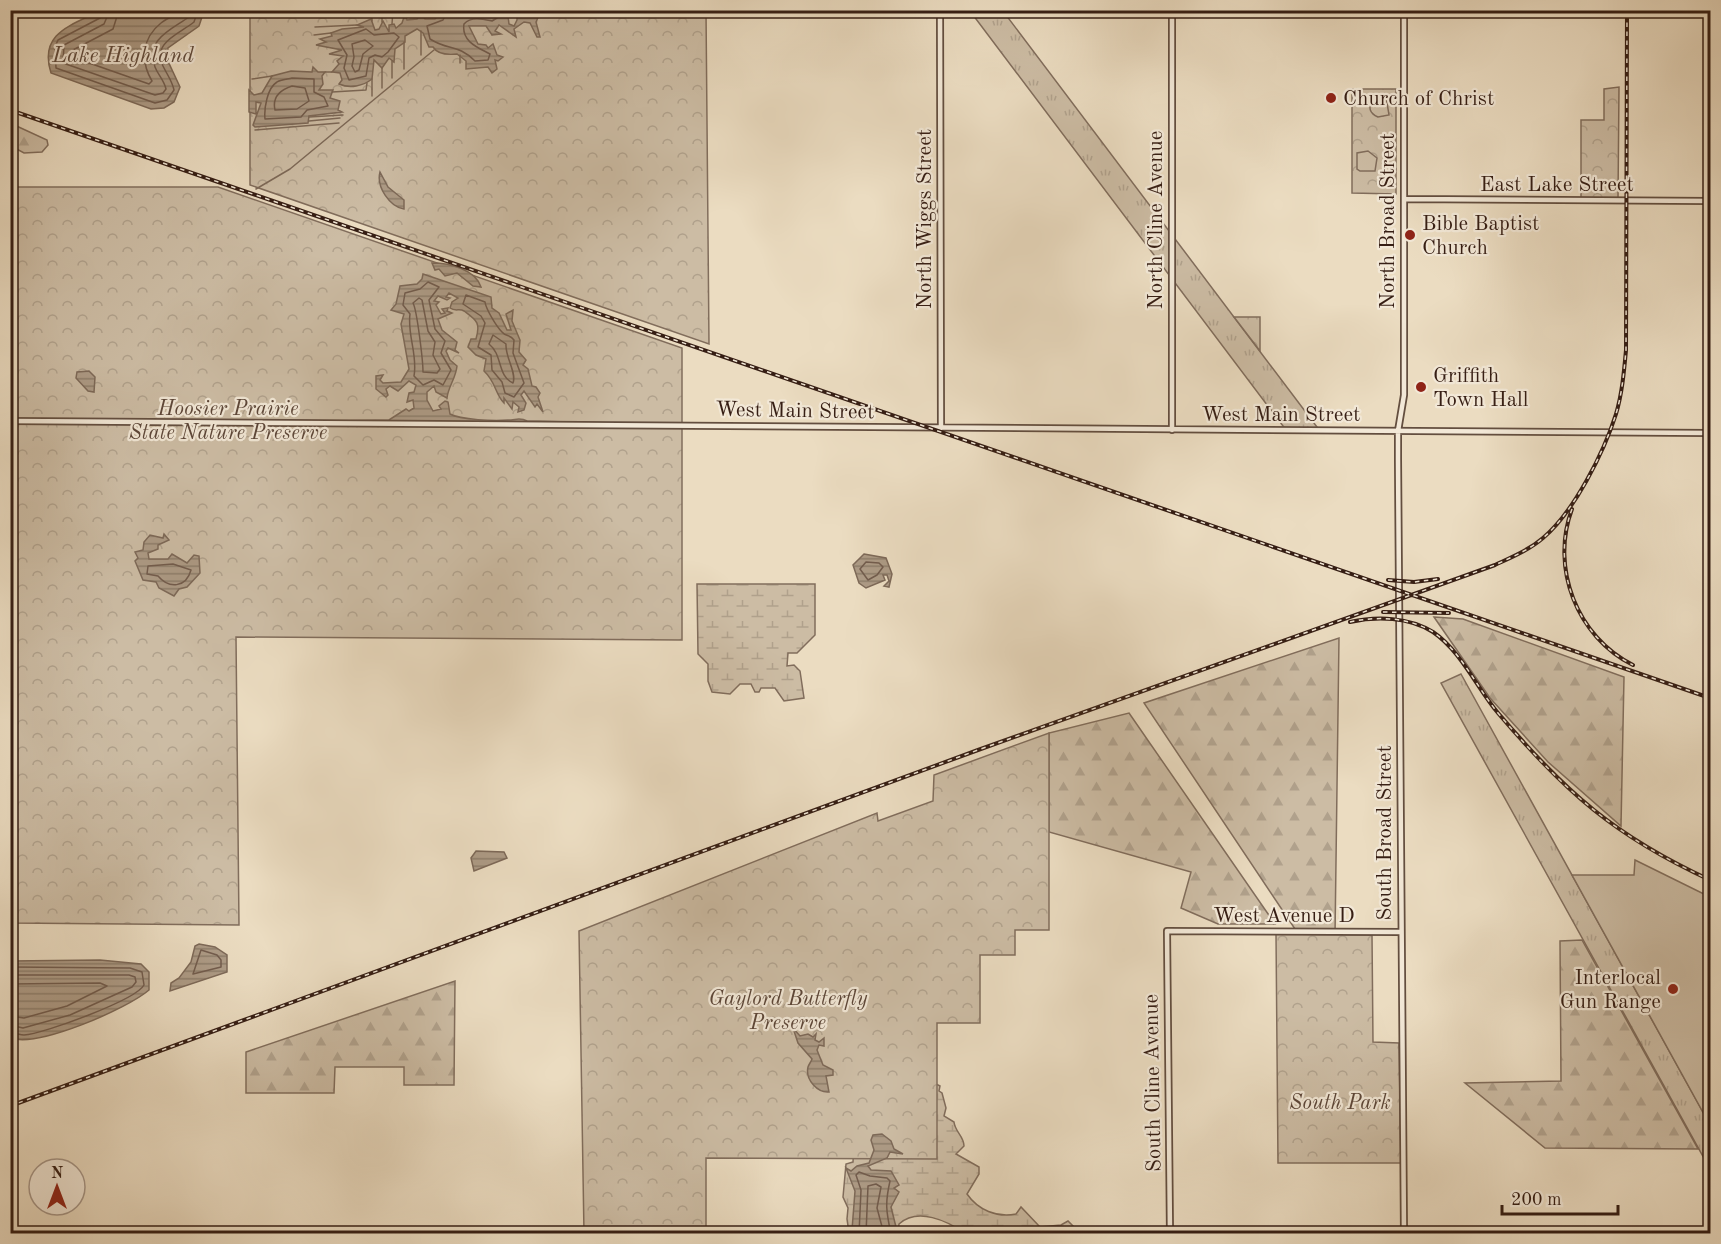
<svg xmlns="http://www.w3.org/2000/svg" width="1721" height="1244" font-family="'Old Standard TT',serif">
<defs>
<pattern id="grass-tufts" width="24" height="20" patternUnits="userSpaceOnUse" patternTransform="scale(1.5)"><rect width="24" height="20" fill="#ccbca4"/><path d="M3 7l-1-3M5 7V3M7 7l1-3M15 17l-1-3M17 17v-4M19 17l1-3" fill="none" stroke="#b0a18c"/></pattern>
<pattern id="forest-firs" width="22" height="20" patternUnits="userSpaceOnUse" patternTransform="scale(1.5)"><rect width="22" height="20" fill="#ccbca4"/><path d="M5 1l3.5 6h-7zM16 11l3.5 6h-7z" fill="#b0a18c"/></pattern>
<pattern id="wetland-marsh" width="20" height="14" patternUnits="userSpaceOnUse" patternTransform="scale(1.5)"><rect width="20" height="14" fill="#ccbca4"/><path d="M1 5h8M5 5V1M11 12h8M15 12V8" fill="none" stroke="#b0a18c"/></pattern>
<pattern id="park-crowns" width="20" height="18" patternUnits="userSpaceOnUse" patternTransform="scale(1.5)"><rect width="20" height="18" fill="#ccbca4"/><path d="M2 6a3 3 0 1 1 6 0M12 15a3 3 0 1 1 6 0" fill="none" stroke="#b0a18c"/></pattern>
<pattern id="water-rules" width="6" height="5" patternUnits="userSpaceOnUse" patternTransform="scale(1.5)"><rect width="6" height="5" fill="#ad9b86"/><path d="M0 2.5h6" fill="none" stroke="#8e7e6c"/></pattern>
</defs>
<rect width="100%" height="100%" fill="#ebdcc1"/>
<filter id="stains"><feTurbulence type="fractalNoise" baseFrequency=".00333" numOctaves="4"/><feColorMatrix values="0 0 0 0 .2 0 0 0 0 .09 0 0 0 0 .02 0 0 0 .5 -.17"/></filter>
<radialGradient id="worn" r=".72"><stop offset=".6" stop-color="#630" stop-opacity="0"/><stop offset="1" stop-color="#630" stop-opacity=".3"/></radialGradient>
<!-- grass -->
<path fill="url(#grass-tufts)" stroke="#816d5c" stroke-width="1.5" d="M 970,11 L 1003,11 L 1320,431 L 1286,430 Z
M 1461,674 L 1710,1125 L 1710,1169 L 1441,683 Z"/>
<!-- forest -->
<path fill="url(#forest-firs)" stroke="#816d5c" stroke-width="1.5" d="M 10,123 L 47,140 L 48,145 L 42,152 L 24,153 L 15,148 L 11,149 Z
M 1434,617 L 1463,619 L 1624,677 L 1621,826 L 1548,762 L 1490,698 Z
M 1339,638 L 1335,936 L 1297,932 L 1144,703 Z
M 1129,713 L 1275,924 L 1218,924 L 1181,908 L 1191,872 L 1049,832 L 1049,733 Z
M 1582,940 L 1698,1149 L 1545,1148 L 1465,1083 L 1561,1081 L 1560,941 Z
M 455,981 L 454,1085 L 404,1085 L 404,1067 L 335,1067 L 334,1093 L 246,1093 L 246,1052 Z"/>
<!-- wetland -->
<path fill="url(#wetland-marsh)" stroke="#816d5c" stroke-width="1.5" d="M 697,584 L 815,584 L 815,635 L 797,653 L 788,653 L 787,666 L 794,665 L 800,671 L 804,698 L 784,701 L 775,688 L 761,688 L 759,692 L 755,692 L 751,684 L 740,684 L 730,694 L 712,692 L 708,681 L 708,664 L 698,654 Z
M 934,1083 L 940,1086 L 939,1091 L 942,1093 L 946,1108 L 944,1116 L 954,1122 C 955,1132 964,1136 964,1146 L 956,1154 L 979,1167 L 979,1174 L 967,1194 C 978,1210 997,1218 1016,1214 L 1021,1207 L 1040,1227 L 1061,1225 L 1068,1221 L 1080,1233 L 965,1233 C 947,1221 918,1207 899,1224 L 898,1233 L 849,1233 L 847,1219 L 848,1208 L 843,1197 L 846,1164 L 853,1162 L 854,1145 Z"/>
<!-- park -->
<path fill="url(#park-crowns)" stroke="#816d5c" stroke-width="1.5" d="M 250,11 L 706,11 L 709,344 L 250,185 Z
M 1619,87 L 1618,199 L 1581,198 L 1581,120 L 1604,120 L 1604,89 Z
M 1352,89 L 1396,89 L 1396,194 L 1352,193 Z
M 11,187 L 218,187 L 682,348 L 682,640 L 236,637 L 239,925 L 11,923 Z
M 1234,317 L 1260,317 L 1260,351 Z
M 1049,733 L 1049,930 L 1015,930 L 1015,955 L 980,955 L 980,1023 L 937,1023 L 937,1159 L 706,1158 L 706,1233 L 584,1233 L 579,931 L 877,813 L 878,821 L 933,801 L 934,775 Z
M 1276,934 L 1372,935 L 1373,1042 L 1399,1043 L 1401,1163 L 1278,1163 Z"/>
<!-- garden -->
<path fill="#ccbca4" stroke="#816d5c" stroke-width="1.5" d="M 1371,96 L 1386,97 L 1389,115 L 1378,117 C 1367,112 1370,106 1371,96 Z
M 1368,151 L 1377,158 L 1375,171 L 1360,171 L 1357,169 L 1357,153 Z
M 1635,860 L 1710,897 L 1710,1125 L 1572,875 L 1634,875 Z"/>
<!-- water -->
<path fill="url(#water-rules)" stroke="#7d6958" stroke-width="1.5" d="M 102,10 L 204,11 L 199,26 L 168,48 L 167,59 L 180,87 L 174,102 L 164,108 L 151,109 L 51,73 C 38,32 73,25 102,10 Z
M 420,11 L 425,19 L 435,19 L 442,11 L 501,11 L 505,17 L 508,16 L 509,24 L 514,26 L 517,20 L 517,17 L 510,15 L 513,11 L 545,11 L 541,11 L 536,22 L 540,37 L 537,37 L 530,23 L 524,22 L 514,29 L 516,37 L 499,25 L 495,31 L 501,34 L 492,35 L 486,26 L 469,26 L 478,44 L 486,45 L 488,48 L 493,44 L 497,55 L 503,57 L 498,61 L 495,60 L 497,69 L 492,73 L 488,67 L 466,69 L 466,61 L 457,54 C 448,55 438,55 433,47 L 429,47 L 423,33 L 417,29 L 405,36 L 405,42 L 395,49 L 394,62 L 389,58 L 382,68 L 374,60 L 372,79 C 363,86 350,89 339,84 L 342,80 L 340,73 L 332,72 L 339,64 L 337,61 L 343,56 L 329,54 L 342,50 L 316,45 L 326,42 L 320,39 L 332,36 L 331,33 L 342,29 L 364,27 L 357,25 L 371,19 L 375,30 L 379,29 L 383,21 L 389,32 L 389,25 L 394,24 L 396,28 L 402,23 L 405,14 L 407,20 L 417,19 Z
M 313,67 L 318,72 L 325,72 L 322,76 L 323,84 L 319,90 L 333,90 L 330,98 L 340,101 L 338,110 L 342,112 L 309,116 L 308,123 L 255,127 L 253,125 L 261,103 L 256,102 L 256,114 L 249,112 L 249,90 L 254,95 L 262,93 L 272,76 L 291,71 L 312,72 Z
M 380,172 L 388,187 L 404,200 L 404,209 C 390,207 376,187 380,172 Z
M 432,263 C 449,263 475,269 481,287 L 473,286 L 457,273 L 445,276 L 439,269 L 435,270 Z
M 423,274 L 491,297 L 492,308 L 499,313 L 507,330 L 511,330 L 506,314 L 513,310 L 512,321 L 520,340 L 519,352 L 526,360 L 523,365 L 528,369 L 532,386 L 536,387 L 540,393 L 538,397 L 543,412 L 537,404 L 535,407 L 524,391 L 521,395 L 526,403 L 524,410 L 518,412 L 519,407 L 513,402 L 512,409 L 504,398 L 504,403 C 495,394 496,382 484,371 L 486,359 L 476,355 L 468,347 L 471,339 L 476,339 C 481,322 476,320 464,311 C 459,308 456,312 450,308 L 452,302 L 458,298 L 449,293 L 446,297 L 450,298 L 447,300 L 438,296 L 434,301 L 439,302 L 436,305 L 441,314 L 445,313 L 442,309 L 448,308 L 447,311 L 452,313 L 438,319 L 442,330 L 457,342 L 455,350 L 459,353 L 448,348 L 446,351 L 450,360 L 457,366 C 456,378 448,387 447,398 L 436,392 L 434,386 L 427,392 L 427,400 L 433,411 L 441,409 L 439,406 L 445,401 L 448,402 L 450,414 C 461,420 494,421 508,420 C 516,420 520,417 527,421 L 617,423 L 336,421 L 389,420 L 406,409 L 409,411 L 414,408 L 413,400 L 407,402 L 409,393 L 414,392 L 416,385 L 409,381 L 398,391 L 390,386 L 386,389 L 388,395 L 386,397 L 376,389 L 376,376 L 383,375 L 380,380 L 383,383 L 401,382 L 409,369 L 401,324 L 404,314 L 391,310 L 396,304 L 400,286 L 417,284 L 422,279 Z
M 89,371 L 95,377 L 94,392 L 88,391 L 76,378 L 77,372 Z
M 164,534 L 169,540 L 158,545 L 158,549 L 148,553 L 149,559 L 168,559 L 172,554 L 187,563 L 194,555 L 199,556 L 200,573 L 187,587 L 179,589 L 174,596 L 159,588 L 156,582 L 143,580 L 135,561 L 138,558 L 135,552 L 143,550 L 144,542 L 150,535 L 163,538 Z
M 864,554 L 886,558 L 892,574 L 889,587 L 884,586 L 889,581 L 887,575 L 883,575 L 885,580 L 866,588 L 859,583 L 853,565 Z
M 476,851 L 504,852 L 507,858 L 474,871 L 471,858 Z
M 199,944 L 215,947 L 227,955 L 227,972 L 170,991 L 171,983 L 179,978 L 191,962 L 195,946 Z
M 100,960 L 141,964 L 149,972 L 149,990 C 127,1009 37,1048 11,1038 L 11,961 Z
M 793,1028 L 800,1036 L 808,1034 L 813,1037 L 816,1034 L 815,1040 L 819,1042 L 824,1038 L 824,1046 L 819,1045 L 817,1050 L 823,1065 L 833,1070 L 833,1075 L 826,1076 L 829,1092 C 818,1093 805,1080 808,1067 C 809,1064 811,1062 812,1059 L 798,1043 Z
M 882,1134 L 891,1141 L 894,1149 L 903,1154 L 890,1152 L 887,1158 L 868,1166 L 871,1170 L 891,1171 L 899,1185 L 894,1188 L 899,1192 L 891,1207 L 897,1231 L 896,1233 L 854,1233 L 852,1230 L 855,1191 L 846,1168 L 851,1171 L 857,1166 L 869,1163 L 874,1150 L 871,1140 L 873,1135 Z"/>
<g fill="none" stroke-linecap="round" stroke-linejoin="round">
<!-- shore -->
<path stroke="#725c4d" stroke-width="1.5" d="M 103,10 L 100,18 L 58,40 L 55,47 L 56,68 L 155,103 L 167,100 L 174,90 C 172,81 168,76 164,68 C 150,43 179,34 194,22 L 198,10
M 110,10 L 104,24 L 64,45 L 63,63 L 155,95 L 163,93 L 166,89 C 164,80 158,75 155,67 C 145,39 171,30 189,17 L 190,10
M 119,10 L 113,29 L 73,50 L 72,57 L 149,84 L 152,81 C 140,61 142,38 161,23 C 167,18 175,16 181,10
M 448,10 L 443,20 L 427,26 L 430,39 C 449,51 458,44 475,61 L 488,60 L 490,54 C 479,48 461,42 464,24 C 471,16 483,19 492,21 L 497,18 L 496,10
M 366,29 L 374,35 L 394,33 L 399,37 L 388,52 L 382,57 L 375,55 L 369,58 L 366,76 L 349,80 L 344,68 L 347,55 L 338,40 Z
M 365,40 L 373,46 L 363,54 L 359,70 L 355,72 L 352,66 L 354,57 L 352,44 Z
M 292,78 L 314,79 L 314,92 L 324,97 L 328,106 L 307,110 L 301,117 L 265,119 C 264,109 267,88 277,82 C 280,80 289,79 292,78 Z
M 292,86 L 305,88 L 309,101 L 297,109 L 275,110 C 272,97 280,90 292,86 Z
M 428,282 L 439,287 L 429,300 L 435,329 L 445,341 L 441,353 L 451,370 L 443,385 L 434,380 L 423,385 L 414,376 C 418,355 407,335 410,314 L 403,305 L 405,293 L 420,289 Z
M 466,295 L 485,302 C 486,309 496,326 502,332 C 506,337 510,334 514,340 L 513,353 L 524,383 L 514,397 L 505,393 L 502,382 L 492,370 L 491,355 L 478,347 L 485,323 L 481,316 L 463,304 Z
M 419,298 L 422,300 L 428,331 L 435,342 L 433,355 L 440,369 L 437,373 L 423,372 C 423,361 417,310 413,303 Z
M 493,335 L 506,344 C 505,357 517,373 513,383 C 497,376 503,355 489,344 Z
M 866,562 L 879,563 L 883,567 L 877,575 L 868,580 L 860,569 Z
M 173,564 L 191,570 C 186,588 169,589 158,576 L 147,574 L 148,566 Z
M 201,950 L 217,955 L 221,960 L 221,967 L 193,974 Z
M 10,967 L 130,968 L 142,972 L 144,985 C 136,1000 43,1034 24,1035 C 20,1035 15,1033 10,1033
M 10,975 L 129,975 L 135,977 L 136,982 L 132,987 L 70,1015 L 23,1028 L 10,1025
M 10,984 L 100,983 L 107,986 L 67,1006 L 24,1018 L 10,1016
M 859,1234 L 861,1190 L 856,1175 L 859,1172 L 870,1176 L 887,1178 L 890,1181 C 885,1203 886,1211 891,1234
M 866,1234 L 868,1186 L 876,1184 L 881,1187 L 877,1208 L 884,1234"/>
<!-- stream -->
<path stroke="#7d6958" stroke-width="1.5" d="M 372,10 L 372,21
M 382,10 L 382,22
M 405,10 L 405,14
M 414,10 L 414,17
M 392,24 L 393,10
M 315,27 L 357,25
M 314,35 L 331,33
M 404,42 L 404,69
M 421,55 L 421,31
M 460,55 L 460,63
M 382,68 L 382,88
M 325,72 L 332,72
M 392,78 L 392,61
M 252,79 L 272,76
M 372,79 L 372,96
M 332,92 L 366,90 L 367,83
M 309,117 L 343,115
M 309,121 L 340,118
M 255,130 L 339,123
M 256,189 L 290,169 L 434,50"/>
<!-- minor casing -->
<g stroke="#634e3f" stroke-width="8">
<path id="minor" d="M 940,10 L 941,428
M 1404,199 L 1710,201
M 10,421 L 1710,433
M 1172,430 L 1172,10
M 1170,1234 L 1167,931 L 1401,932
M 1404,1234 L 1398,460 L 1398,431 L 1404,395 L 1404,10"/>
</g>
<!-- minor -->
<use href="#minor" stroke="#f2e8d7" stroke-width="4.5"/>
<!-- rail casing -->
<g stroke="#361e14" stroke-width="4">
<path id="rail" d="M 10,110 L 1710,698
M 1572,509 C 1550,568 1577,637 1633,665
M 1388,580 L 1414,582 L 1438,579
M 1383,612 L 1449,613
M 1350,622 C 1377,616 1409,617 1433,632 C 1461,651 1477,688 1498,713 C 1566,793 1615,836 1710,880
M 10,1106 L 978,750 L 1495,565 C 1512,557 1529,550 1543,538 C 1574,512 1604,452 1616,414 C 1622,394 1624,372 1626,350 L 1627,10"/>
</g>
<!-- rail -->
<use href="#rail" stroke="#f2e8d7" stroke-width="1.5" stroke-dasharray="4.5" stroke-linecap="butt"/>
</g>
<!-- markers -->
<g fill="#8f2418" stroke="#f2e8d7" stroke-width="2">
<circle cx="1331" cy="98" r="6"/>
<circle cx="1410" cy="235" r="6"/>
<circle cx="1421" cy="387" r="6"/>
<circle cx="1673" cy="989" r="6"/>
</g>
<g text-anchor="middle" stroke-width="4.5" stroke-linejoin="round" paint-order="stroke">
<!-- poi labels -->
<g font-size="21" fill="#361e14" stroke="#f2e8d7" text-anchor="start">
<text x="1343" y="105">Church of Christ</text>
<text x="1422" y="230">Bible Baptist<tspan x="1422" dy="24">Church</tspan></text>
<text x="1433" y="382">Griffith<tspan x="1433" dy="24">Town Hall</tspan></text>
<text x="1661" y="984" text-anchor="end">Interlocal<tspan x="1661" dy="24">Gun Range</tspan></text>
</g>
<!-- street labels -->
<g font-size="21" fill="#361e14" stroke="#f2e8d7">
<text x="1557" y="191">East Lake Street</text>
<text transform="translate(924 219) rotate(-90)" y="7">North Wiggs Street</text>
<text transform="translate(1155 220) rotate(-90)" y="7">North Cline Avenue</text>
<text transform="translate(1387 221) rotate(-90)" y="7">North Broad Street</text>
<text transform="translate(795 410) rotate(1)" y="7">West Main Street</text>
<text x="1281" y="421">West Main Street</text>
<text transform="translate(1384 833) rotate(-90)" y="7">South Broad Street</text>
<text x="1284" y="922">West Avenue D</text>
<text transform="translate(1152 1083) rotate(-91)" y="7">South Cline Avenue</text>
</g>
<!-- park labels -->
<g font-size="21" font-style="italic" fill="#5c4638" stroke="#f2e8d7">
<text x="228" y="415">Hoosier Prairie<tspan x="228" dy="24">State Nature Preserve</tspan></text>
<text x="788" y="1005">Gaylord Butterfly<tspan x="788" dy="24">Preserve</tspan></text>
<text x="1340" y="1109">South Park</text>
</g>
<!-- water labels -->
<g font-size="22" font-style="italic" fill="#604a3c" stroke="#f2e8d7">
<text x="123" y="62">Lake Highland</text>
</g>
</g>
<!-- margin -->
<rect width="1721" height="1244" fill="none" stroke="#ebdcc1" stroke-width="36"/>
<rect x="12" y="12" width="1697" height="1220" fill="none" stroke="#361e14" stroke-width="3"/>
<rect x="18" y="18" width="1685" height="1208" fill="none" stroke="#361e14" stroke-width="1.5"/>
<!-- north arrow -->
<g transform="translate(57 1187)"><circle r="28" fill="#f2e8d7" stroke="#a79789" stroke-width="1.5"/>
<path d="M0-4.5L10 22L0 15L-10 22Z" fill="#8f2418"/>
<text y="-9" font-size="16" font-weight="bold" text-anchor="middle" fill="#361e14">N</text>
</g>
<!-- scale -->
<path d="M1502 1205v9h116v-9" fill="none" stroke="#361e14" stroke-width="3"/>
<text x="1511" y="1205" font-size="18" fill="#361e14" stroke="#f2e8d7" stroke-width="4.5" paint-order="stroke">200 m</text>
<rect width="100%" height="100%" filter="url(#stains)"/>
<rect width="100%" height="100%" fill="url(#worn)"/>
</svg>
